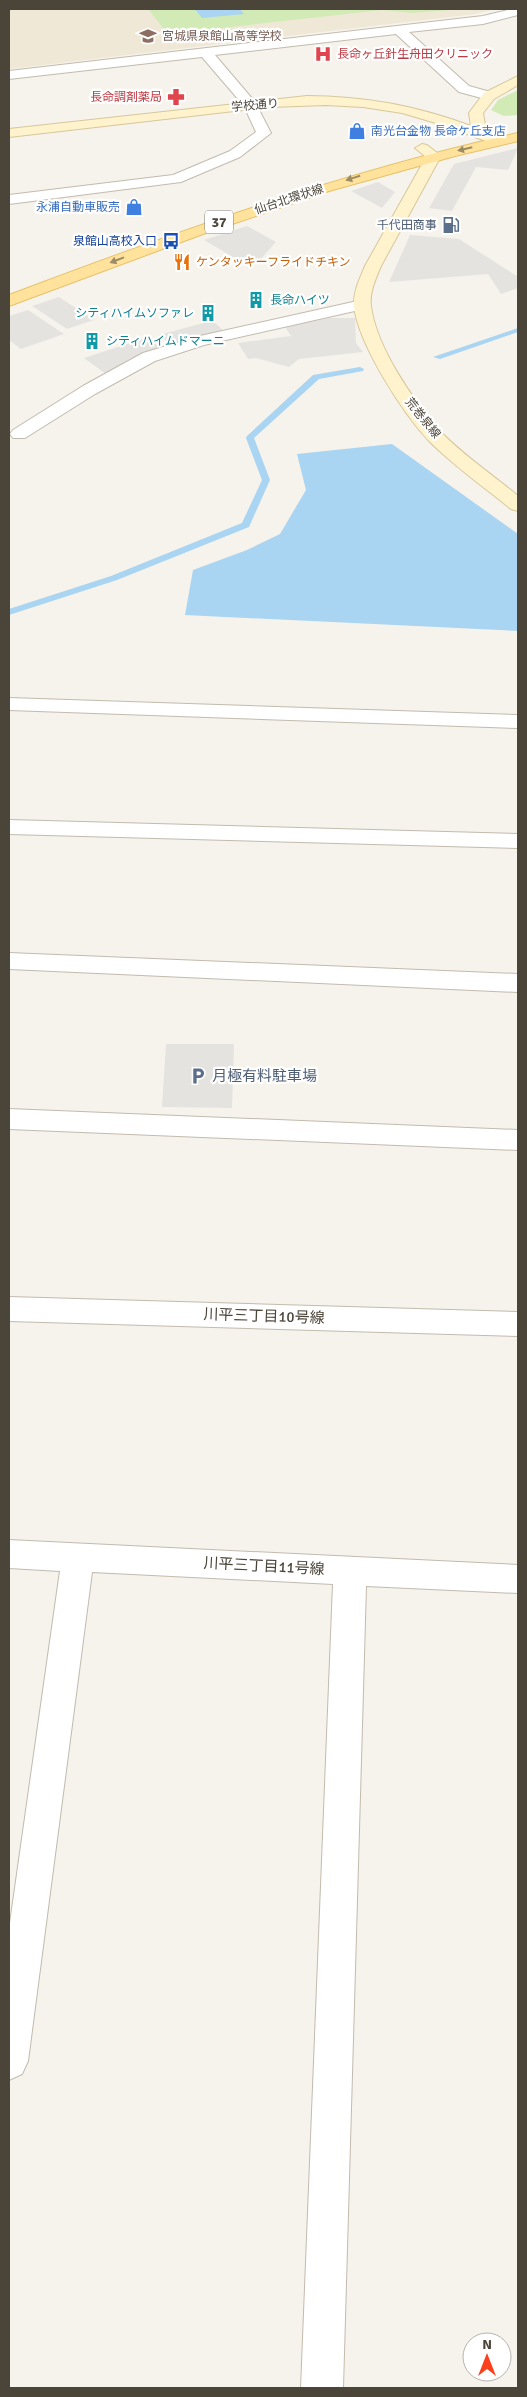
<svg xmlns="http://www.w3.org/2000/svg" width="527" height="2397" font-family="Signika,'Noto Sans JP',sans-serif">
<rect width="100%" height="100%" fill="#f6f3ec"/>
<!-- education -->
<path fill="#efe8d6" d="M 9,9 L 496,9 L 475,14 L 9,69 Z"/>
<!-- green -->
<path fill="#d2eab5" d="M 148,9 L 463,9 L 412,13 L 382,10 L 168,34 Z
M 518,90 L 518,115 L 504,116 L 491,110 L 498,100 Z"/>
<!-- parking -->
<path fill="#e5e3e0" d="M 518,148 L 508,170 L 476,167 L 452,211 L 429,208 L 454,164 Z
M 378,182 L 395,192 L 382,208 L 351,191 Z
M 247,226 L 276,242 L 257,263 L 238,260 L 204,240 Z
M 410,235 L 459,239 L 518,277 L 518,288 L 501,294 L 488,274 L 389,282 Z
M 59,297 L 94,320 L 67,329 L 32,306 Z
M 28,310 L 64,334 L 21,349 L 9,340 L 9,316 Z
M 329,318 L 355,318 L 356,343 L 363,352 L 299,359 L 289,367 L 256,358 L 248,359 L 238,343 L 291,336 L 285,327 Z
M 207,322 L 215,323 L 224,331 L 171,345 L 159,335 Z
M 149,337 L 164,347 L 131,358 L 106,374 L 84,358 Z
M 166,1044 L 234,1044 L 232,1108 L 162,1107 Z"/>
<!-- water -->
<path fill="#a9d4f2" d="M 195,9 L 240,9 L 244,14 L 202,18 Z
M 392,444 L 518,534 L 518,631 L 185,615 L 193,570 L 247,550 L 280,534 L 306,490 L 297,454 Z"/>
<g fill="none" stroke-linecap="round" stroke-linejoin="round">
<!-- stream -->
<path fill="#a9d4f2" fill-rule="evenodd" d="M 518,328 L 518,332 L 440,359 L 433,357 Z
M 360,367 L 364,369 L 363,371 L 319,379 L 254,438 L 270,480 L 249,527 L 117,580 L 9,615 L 9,609 L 111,576 L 242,523 L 262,480 L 246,438 L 247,436 L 313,375 Z"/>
<!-- street casing -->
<g stroke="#c2bbae" stroke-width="2">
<path id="street" d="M 512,9 L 518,9 L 518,15 L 483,24 L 409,32 L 469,86 L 494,93 L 496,96 L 494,99 L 489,100 L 459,92 L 396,34 L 215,55 L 255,102 L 271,133 L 240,157 L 181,182 L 9,204 L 9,195 L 173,175 L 230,151 L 256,132 L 244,106 L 202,57 L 9,79 L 9,71 L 483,16 Z
M 362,300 L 368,302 L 370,305 L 368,308 L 204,345 L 155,361 L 95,394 L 25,438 L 13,438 L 10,434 L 13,430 L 83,386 L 143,353 L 200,336 Z
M 9,698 L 518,715 L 518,728 L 9,710 Z
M 9,820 L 518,834 L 518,848 L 9,834 Z
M 9,953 L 518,974 L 518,992 L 9,969 Z
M 9,1109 L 518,1130 L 518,1150 L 9,1129 Z
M 9,1297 L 518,1312 L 518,1336 L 9,1321 Z
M 9,1540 L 518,1565 L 518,1593 L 366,1586 L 343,2388 L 301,2388 L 333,1584 L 92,1572 L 28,2061 L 22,2074 L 9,2080 L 9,1930 L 60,1571 L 9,1568 Z"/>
</g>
<!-- secondary casing -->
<g stroke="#d6c79b" stroke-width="2">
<path id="secondary" d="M 518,76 L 518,85 L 494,99 L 483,113 L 486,131 L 502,138 L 504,141 L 497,145 L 436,123 L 402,113 L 363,107 L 326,105 L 270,107 L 9,137 L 9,129 L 307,96 C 364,96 418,106 471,126 L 469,113 L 484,93 Z
M 422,144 L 427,145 L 441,156 L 381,266 C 376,278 369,293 371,306 C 376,347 414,402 441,432 C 464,456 493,475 518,496 L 518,511 L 511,509 C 484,487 454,466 429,441 C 403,413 358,344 354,306 C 353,292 360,278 365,266 L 426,157 L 415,148 Z"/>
</g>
<!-- primary casing -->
<g stroke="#e6c16a" stroke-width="2">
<path id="primary" d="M 518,133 L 518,141 L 455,156 L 329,191 L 203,234 L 9,306 L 9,295 C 176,232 343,172 518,133 Z"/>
</g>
<!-- street -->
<use href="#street" fill="#fff" fill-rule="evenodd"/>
<!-- secondary -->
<use href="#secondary" fill="#fff3cd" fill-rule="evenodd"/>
<!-- primary -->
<use href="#primary" fill="#ffe39c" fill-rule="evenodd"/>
</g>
<!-- one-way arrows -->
<defs><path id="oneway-solid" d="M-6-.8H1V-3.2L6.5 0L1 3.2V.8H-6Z" transform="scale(1.25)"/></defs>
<g fill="#9c8c66">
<use href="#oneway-solid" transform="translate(465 149) rotate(167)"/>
<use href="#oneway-solid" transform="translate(353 178) rotate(163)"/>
<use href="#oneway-solid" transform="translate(117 260) rotate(159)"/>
</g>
<!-- icons -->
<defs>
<g id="school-bare" transform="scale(1.35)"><path d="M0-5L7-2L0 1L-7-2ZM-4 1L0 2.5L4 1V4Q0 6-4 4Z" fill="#8d6e63" stroke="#fff" stroke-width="2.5" paint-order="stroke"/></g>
<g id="hospital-bare" transform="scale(1.35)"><path d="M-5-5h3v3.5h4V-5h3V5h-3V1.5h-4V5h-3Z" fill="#e0444e" stroke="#fff" stroke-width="2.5" paint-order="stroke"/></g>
<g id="pharmacy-bare" transform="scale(1.35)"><path d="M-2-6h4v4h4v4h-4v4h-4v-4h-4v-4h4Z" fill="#e0444e" stroke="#fff" stroke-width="2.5" paint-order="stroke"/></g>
<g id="shop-bare" transform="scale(1.35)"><path d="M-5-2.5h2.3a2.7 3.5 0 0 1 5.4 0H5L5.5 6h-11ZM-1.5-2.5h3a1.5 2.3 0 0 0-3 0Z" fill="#3f7fe0" stroke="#fff" stroke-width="2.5" paint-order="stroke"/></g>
<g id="fuel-bare" transform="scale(1.35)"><path d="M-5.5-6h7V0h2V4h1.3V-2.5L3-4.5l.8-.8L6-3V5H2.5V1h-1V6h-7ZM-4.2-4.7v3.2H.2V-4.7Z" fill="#5c6f8a" stroke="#fff" stroke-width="2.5" paint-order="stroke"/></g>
<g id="bus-bare" transform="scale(1.35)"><path d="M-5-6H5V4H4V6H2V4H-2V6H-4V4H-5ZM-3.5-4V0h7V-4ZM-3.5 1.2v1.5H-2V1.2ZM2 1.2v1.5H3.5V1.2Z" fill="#1a4fb4" stroke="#fff" stroke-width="2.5" paint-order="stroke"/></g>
<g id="restaurant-bare" transform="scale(1.35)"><path d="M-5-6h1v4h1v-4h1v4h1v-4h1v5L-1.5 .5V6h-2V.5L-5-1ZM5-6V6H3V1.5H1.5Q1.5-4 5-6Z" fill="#e8710a" stroke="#fff" stroke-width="2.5" paint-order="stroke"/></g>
<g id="building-bare" transform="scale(1.35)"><path d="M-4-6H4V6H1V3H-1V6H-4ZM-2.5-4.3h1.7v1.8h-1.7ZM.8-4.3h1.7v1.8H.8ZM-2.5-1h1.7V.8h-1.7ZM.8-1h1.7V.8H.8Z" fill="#0f9aa8" stroke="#fff" stroke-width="2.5" paint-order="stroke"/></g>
<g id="parking-bare" transform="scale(1.35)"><path d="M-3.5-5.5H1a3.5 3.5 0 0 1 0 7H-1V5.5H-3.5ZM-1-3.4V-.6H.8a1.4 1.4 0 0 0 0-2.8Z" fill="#5c6f8a" stroke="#fff" stroke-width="2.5" paint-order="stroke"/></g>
</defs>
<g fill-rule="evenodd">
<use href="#school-bare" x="148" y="36"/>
<use href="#hospital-bare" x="323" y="54"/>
<use href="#pharmacy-bare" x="176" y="97"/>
<use href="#shop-bare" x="357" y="131"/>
<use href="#shop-bare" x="134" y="207"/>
<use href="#fuel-bare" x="451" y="225"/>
<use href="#bus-bare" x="171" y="241"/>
<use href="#restaurant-bare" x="182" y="262"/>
<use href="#building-bare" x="256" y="300"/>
<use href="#building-bare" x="208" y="313"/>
<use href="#building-bare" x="92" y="341"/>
<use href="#parking-bare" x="198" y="1076"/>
</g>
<g text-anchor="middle" stroke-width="4.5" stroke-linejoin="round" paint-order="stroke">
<!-- far-education labels -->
<g font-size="12" fill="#785e54" stroke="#fff" text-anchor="start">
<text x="162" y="40">宮城県泉館山高等学校</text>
</g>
<!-- far-health labels -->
<g font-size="12" fill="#be3a42" stroke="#fff" text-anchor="start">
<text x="337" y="58">長命ヶ丘針生舟田クリニック</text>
<text x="162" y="101" text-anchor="end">長命調剤薬局</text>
</g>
<!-- far-street labels -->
<g font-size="12" fill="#4b4439" stroke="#fff">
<text transform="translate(255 105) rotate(-5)" y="4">学校通り</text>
<text transform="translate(289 199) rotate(-18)" y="4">仙台北環状線</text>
<text transform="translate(423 418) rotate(51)" y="4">荒巻泉線</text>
</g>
<!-- far-shop labels -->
<g font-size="12" fill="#366cbe" stroke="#fff" text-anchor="start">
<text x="371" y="135">南光台金物 長命ケ丘支店</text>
<text x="120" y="211" text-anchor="end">永浦自動車販売</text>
</g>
<!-- far-service labels -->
<g font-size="12" fill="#4e5e75" stroke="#fff" text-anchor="end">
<text x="437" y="229">千代田商事</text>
</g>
<!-- far-transit labels -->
<g font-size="12" fill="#164399" stroke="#fff" text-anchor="end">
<text x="157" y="245">泉館山高校入口</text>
</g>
<!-- far-food labels -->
<g font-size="12" fill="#c56008" stroke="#fff" text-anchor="start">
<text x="196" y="266">ケンタッキーフライドチキン</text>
</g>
<!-- far-culture labels -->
<g font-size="12" fill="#0d838f" stroke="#fff" text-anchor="start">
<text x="270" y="304">長命ハイツ</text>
<text x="194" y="317" text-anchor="end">シティハイムソファレ</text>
<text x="106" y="345">シティハイムドマーニ</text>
</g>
<!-- shield labels -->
<rect fill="#fff" stroke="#817c74" stroke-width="1" x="205" y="210.5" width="28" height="23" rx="4"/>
<g font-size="14" font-weight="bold" fill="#4b4439">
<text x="219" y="227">37</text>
</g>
<!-- service labels -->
<g font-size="15" fill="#4e5e75" stroke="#fff" text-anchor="start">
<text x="212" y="1081">月極有料駐車場</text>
</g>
<!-- street labels -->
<g font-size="15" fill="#4b4439" stroke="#fff">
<text transform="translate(264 1316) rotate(2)" y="5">川平三丁目10号線</text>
<text transform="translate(264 1566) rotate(3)" y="5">川平三丁目11号線</text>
</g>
</g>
<!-- border -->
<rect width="527" height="2397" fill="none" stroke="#4b4439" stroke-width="20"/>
<!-- north arrow -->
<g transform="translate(487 2357)"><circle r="24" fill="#ffffff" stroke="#b7b4b0"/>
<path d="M0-4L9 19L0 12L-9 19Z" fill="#fc3f1d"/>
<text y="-8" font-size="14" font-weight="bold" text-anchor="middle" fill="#4b4439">N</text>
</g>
</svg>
